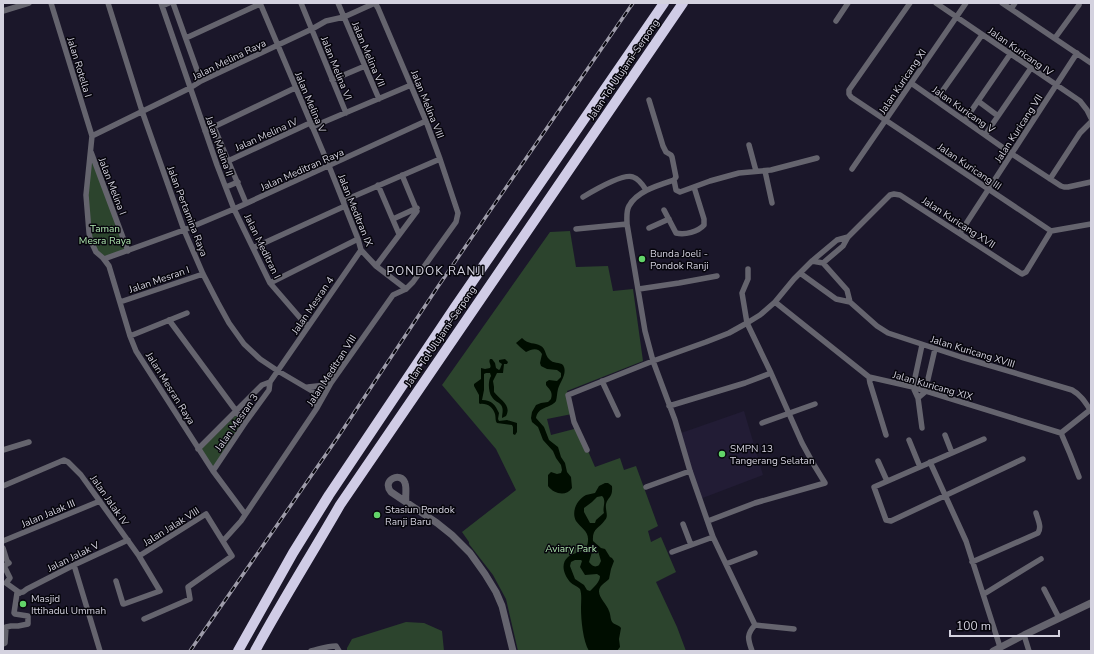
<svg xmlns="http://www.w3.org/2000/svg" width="1094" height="654" font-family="'Nunito Sans',sans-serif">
<rect width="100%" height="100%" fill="#1b172a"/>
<!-- built -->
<path fill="#221c35" d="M 744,411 L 763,475 L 700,499 L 681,433 Z"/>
<!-- green -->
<path fill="#2c442d" d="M 90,150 L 128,251 L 103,258 L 90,239 L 87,189 Z
M 570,231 L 576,267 L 608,266 L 613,291 L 633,289 L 643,361 L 567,391 L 572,414 L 547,419 L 551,435 L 578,428 L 595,467 L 620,458 L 624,470 L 636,466 L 658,526 L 648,531 L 651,542 L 661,537 L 676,572 L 656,582 L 677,627 L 686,651 L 518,651 L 506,599 L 493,575 L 469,544 L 469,542 L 462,532 L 516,490 L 496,449 L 442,385 L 550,232 Z
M 236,415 L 242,423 L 212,469 L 201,449 Z
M 406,622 L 424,623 L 442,631 L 444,651 L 347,651 L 347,648 L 352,639 Z"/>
<!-- water -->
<path fill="#000d00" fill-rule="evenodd" d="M 522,338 C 529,345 534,342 541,346 C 546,349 545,355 549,359 C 553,364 560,362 563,365 C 568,373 560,382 558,389 C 557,393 557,397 556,401 C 550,409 538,406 536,418 L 544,427 L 549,440 L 558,447 L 561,457 L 565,463 L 567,472 L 571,477 L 572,488 C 566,497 554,494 548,486 L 548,475 L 551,472 L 557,474 L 561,473 L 562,470 L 561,465 L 556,458 L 553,451 L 543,440 L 538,427 L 532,422 L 531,418 L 532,412 L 536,405 L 541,403 L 548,402 L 551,399 C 553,392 550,390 546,385 L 546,382 L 549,380 L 557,381 L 561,377 L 561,373 L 557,370 L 547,369 L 541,366 L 540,363 L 542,354 C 538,347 532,349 526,352 L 520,347 L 516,343 Z
M 490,359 L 492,359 L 495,363 L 496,368 L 499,370 L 500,369 L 502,364 L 499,362 L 499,360 L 505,359 L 508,362 L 507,364 L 504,364 L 503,373 L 497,373 L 493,381 L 494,387 L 494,392 C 500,400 512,405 506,416 L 502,418 C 502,414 504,409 501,405 C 499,402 494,401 492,397 C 488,392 488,380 491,376 L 490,373 L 486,373 L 484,374 L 484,390 L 482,400 C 492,400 495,405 499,413 L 498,419 L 499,421 L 507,420 L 517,423 L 517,432 L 515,435 L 513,434 L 513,427 L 512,425 L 497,423 C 495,420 496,418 495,414 C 493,407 487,403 480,404 L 479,403 L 479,395 L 474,386 L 474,384 L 481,379 L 481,368 L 485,369 L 490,368 C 492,365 488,363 490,359 Z
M 605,483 L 608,483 L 612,486 C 613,498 608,496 606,504 C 605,510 609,516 605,520 C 599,529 592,528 593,541 L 601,548 L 605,549 L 610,557 L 612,558 L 614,561 L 611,569 L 609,579 C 607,581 604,583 602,585 C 593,594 607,603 609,611 C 611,615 610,620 613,623 C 616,625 619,625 621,628 L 619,639 L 620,647 L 617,651 L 589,651 C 583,641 581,620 581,608 C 581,601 582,595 580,589 C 577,586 573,585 570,582 C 564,575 560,564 568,557 C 575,551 587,554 588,541 C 589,531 581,528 576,521 C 571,511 577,500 586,495 C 589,494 592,494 595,493 L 599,486 ZM 602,496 C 607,501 602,507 604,513 L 596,520 L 595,523 L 590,523 L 584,512 L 584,508 L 592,502 L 597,497 ZM 595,549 L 598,551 L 601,561 L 599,565 C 595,568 592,566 589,562 L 592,552 ZM 575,560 L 581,560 L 582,561 L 580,567 L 585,575 L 597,574 L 600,576 C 600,582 594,587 590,591 L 587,590 L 584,585 L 575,579 L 570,566 L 571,562 Z"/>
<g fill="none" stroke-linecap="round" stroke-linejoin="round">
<!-- minor -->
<path stroke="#65646e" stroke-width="5.5" d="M 51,3 L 92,136 L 86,195 L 89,232 L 90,239 L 96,252 L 103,258 L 109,266 L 130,336 L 136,351 L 213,471 L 245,514
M 108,3 L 142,111 L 184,230 L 203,274 L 218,303 L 229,323 L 244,344 L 260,359 L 278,371 L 312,391 L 316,397 L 317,407
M 161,3 L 217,165 L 234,209 L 270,283 L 308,327
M 173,3 L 201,81
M 260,3 L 329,166 L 358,239 L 361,250 L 376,266 L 406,289
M 301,3 L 346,113
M 338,3 L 379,99
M 910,3 L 849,90 L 849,94 L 851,97 L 1051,231 L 1091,224
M 936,3 L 1080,101 L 1087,110 L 1091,118
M 1002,3 L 1091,63
M 162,6 L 169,3
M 1011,9 L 1015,3
M 3,11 L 29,3
M 836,21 L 848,3
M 186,38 L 260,4
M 1055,38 L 1079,5
M 332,80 L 365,66
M 911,83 L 1012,154 L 1061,186 L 1064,187 L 1068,187 L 1091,182
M 649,100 L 663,146 L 666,152 L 671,155 L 672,157 L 676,177 L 674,180 L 676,190 L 680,192 L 710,181 L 739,173 L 771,170 L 817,158
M 936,100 L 982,35
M 978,101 L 998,116
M 965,120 L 1011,53
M 214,127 L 246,203
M 312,127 L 411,85
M 205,131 L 295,88
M 985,135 L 1031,68
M 92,136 L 190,88 L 201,81 L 312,29 L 326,21 L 344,17 L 375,3
M 749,145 L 756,171
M 91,152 L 128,251
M 228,161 L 310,123
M 852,169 L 966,3
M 765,171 L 772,203
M 1050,179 L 1080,133 L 1091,122
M 674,180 C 659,185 637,191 629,206 C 626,211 627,219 627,224 L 645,331 L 653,361 L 675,420 L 690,471 L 713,537 L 755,625 C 746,635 748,639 752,651
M 378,185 L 399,234
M 226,187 L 238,182
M 583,197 C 593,191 623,173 633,177 C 639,179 643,185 646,190
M 343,201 L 440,159
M 664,210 L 676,233 C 685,235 698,232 704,225 L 704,219 L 694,187
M 393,219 L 417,208
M 649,228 L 669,219
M 576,229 L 627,224
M 960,233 L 1077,53
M 253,248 L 345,206
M 104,259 L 184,230 L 234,209 L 426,121
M 812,261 L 823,263 L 847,290 L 850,302
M 823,263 L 843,246 L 848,237 L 890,195 L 894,194 L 900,195 L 1022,274 L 1026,272 L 1051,231
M 376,266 L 417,211 L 402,175
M 800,273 L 836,299 L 850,302 L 877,326 L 888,333 L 961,357 L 1072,390 C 1081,395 1085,402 1091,411
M 270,283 L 358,239
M 639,289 L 679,283 L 717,276
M 120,302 L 203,274
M 775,302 L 869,377 L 913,387 L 1061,433 L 1070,454 L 1079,477
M 169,320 L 245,423
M 130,336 L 187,313
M 922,345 L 913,387 L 918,398 L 922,428
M 869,377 L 870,383 L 886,435
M 602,381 L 618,415
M 308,387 L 326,385 L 331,383
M 918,398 L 925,392 L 935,349
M 669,406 L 745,383 L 771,373
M 762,423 L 815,404
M 1061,433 L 1090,410
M 945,435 L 952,453
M 984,439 L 874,487 L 886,520 L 891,521 L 1023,459
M 909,440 L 920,467
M 198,449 L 262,385 L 270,382
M 3,450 L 29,442
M 587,450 L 574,422 L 568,395 L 653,361 L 706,342 L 729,333 L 747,323 L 760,315 L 775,302 L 794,279 L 812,261 L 837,240 L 848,237
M 878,461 L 887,481
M 930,462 L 966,541 L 1000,647
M 213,471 L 245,423 L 269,390 L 270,382 L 361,250
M 3,486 L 64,460 L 68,462 L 81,475 L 139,556 L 160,591 L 124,604 L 123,604 L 116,581
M 646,487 L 690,471
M 708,521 L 755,503 L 825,483 L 814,465 L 802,443 L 771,373 L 747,323 L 742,293 L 748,279 L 748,269
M 683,524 L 691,545
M 3,541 L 100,501
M 223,541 L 241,521 L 317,408 L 331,383 L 393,295 L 406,289 L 413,282 L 456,222 L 458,213 L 440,159 L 426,121 L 378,8 L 375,3
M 3,548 L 7,561 L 9,563 L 4,566 L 10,578 L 6,583 L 20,593
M 672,552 L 713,537
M 139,556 L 206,514 L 232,556 L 188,587 L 190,599 L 144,619
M 972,562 L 1038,533 C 1042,527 1038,520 1036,513
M 726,564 L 755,553
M 74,565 L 100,651
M 1044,589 L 1059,618
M 984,594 L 1036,562 L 1041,559
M 755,625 L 794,629
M 1024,635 L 1029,651
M 3,644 L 5,643 L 6,627 L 11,626 L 18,626 L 28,624 L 28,616 L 15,614 L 14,613 L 17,593 L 23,592 L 27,589 L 74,565 L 128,540
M 311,651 C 320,649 327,646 336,646 L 339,651"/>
<!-- tertiary -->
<path stroke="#65646e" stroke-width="7" d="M 406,502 C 405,497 407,488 405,483 C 401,471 381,480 391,492 L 437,523 L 452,535 L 470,553 L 485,574 L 496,592 L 502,606 L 513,651
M 993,651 L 1024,635 L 1091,603"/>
<!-- motorway -->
<path stroke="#d0cce6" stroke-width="10" d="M 238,651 L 293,553 L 329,495 L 455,307 L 664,3
M 255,651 C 282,601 312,554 340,505 L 683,3"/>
<!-- rail casing -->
<g stroke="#9e9caa" stroke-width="3.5">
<path id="rail" d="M 190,651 L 338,437 L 437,288 L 582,77 L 633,3"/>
</g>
<!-- rail -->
<use href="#rail" stroke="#06050c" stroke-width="2" stroke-dasharray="6" stroke-linecap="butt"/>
</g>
<!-- markers -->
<g fill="#62d469" stroke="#06050c" stroke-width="1.5">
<circle cx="642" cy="259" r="4"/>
<circle cx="722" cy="454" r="4"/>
<circle cx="377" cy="515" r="4"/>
<circle cx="23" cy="604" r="4"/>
</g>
<g text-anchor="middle" stroke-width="3" stroke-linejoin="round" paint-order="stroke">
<!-- street labels -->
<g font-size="10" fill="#d4d2df" stroke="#06050c">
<text transform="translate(1021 51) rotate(35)" y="4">Jalan Kuricang IV</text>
<text transform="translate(369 54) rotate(67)" y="4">Jalan Melina VII</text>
<text transform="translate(229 59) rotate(-26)" y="4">Jalan Melina Raya</text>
<text transform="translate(80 67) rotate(73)" y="4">Jalan Rotella I</text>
<text transform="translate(337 68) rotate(68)" y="4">Jalan Melina VI</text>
<text transform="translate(623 69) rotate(-56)" y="4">Jalan Tol Ulujami–Serpong</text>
<text transform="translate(902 81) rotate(-56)" y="4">Jalan Kuricang XI</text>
<text transform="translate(311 102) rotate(67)" y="4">Jalan Melina V</text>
<text transform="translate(428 104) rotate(68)" y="4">Jalan Melina VIII</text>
<text transform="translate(964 109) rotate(35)" y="4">Jalan Kuricang V</text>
<text transform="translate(1018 128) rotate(-57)" y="4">Jalan Kuricang VII</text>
<text transform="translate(266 134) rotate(-24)" y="4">Jalan Melina IV</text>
<text transform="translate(220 146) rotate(70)" y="4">Jalan Melina II</text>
<text transform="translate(970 166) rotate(34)" y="4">Jalan Kuricang III</text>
<text transform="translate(302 169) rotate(-24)" y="4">Jalan Meditran Raya</text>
<text transform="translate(113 186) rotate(69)" y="4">Jalan Melina I</text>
<text transform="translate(356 210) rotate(68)" y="4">Jalan Meditran IX</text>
<text transform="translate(188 211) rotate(69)" y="4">Jalan Pertamina Raya</text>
<text transform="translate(959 222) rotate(33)" y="4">Jalan Kuricang XVII</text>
<text transform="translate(263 246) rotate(64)" y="4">Jalan Meditran I</text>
<text transform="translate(159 279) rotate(-19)" y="4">Jalan Mesran I</text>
<text transform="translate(312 305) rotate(-56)" y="4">Jalan Mesran 4</text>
<text transform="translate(440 336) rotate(-56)" y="4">Jalan Tol Ulujami–Serpong</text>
<text transform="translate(973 351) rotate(17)" y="4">Jalan Kuricang XVIII</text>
<text transform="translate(331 370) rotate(-57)" y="4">Jalan Meditran VIII</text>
<text transform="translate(933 385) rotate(16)" y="4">Jalan Kuricang XIX</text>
<text transform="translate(171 388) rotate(58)" y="4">Jalan Mesran Raya</text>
<text transform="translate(236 422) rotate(-55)" y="4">Jalan Mesran 3</text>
<text transform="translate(110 500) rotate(55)" y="4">Jalan Jalak IV</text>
<text transform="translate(48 513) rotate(-23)" y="4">Jalan Jalak III</text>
<text transform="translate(171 526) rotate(-32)" y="4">Jalan Jalak VIII</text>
<text transform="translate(73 556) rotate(-26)" y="4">Jalan Jalak V</text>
</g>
<!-- park labels -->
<g font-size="10" fill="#afe6af" stroke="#06050c">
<text x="105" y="232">Taman<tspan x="105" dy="12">Mesra Raya</tspan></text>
<text x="571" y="552">Aviary Park</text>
</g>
<!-- poi labels -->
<g font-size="10" fill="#d4d2df" stroke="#06050c" text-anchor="start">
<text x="650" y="257">Bunda Joeli -<tspan x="650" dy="12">Pondok Ranji</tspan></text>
<text x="730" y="452">SMPN 13<tspan x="730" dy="12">Tangerang Selatan</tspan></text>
<text x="385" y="513">Stasiun Pondok<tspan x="385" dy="12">Ranji Baru</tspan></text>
<text x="31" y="602">Masjid<tspan x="31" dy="12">Ittihadul Ummah</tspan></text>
</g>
<!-- quarter labels -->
<g font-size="12" letter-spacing="1" fill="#d4d2df" stroke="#06050c">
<text x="436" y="275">PONDOK RANJI</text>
</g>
</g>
<!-- border -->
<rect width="1094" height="654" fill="none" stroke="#d4d2df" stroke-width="8"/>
<!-- scale -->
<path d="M950 630v6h109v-6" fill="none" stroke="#d4d2df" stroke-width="2"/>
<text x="956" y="630" font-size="12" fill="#d4d2df" stroke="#06050c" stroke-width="3" paint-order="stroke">100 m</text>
</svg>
